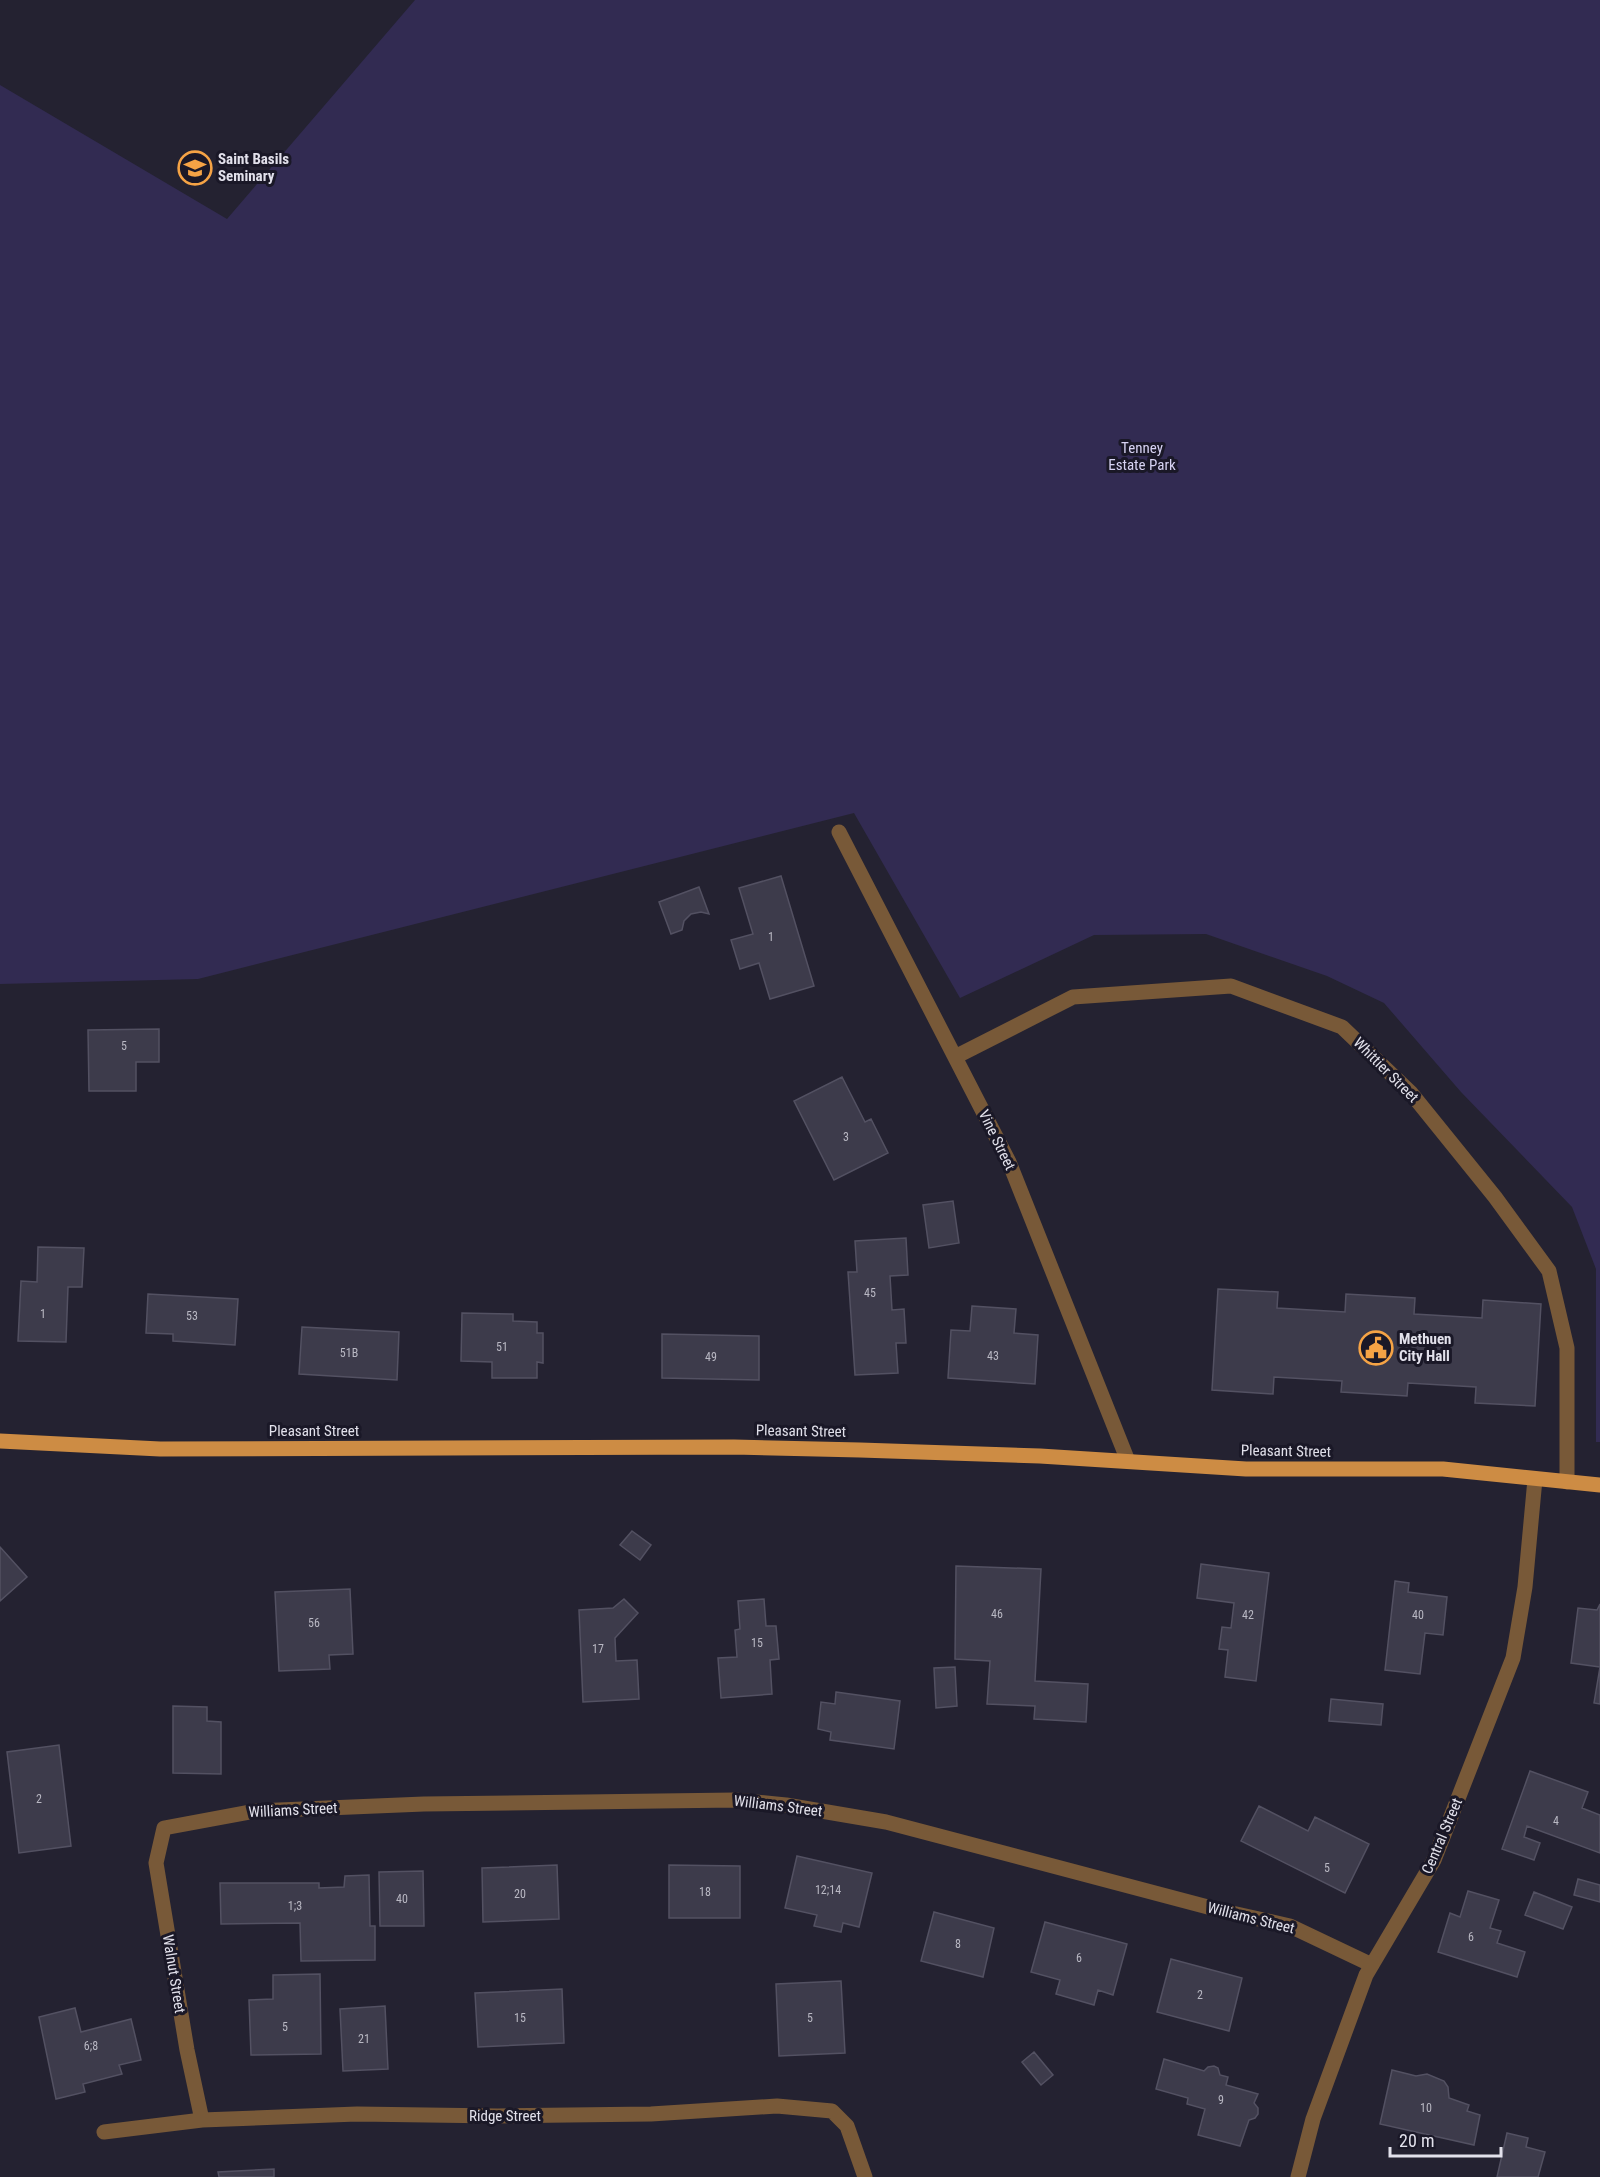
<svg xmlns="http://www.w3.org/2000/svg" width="1600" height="2177" font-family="'Roboto Condensed',sans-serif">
<rect width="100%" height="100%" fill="#242231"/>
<!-- green -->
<path fill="#322b52" d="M 415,0 L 1600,0 L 1600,1442 L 1596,1442 L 1596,1269 L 1572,1207 L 1461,1092 L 1384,1003 L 1327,976 L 1206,934 L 1094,935 L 960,998 L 854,813 L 198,979 L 0,984 L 0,85 L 227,219 Z"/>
<!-- building -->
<path fill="#3d3b4b" stroke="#535162" stroke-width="1.5" d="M 781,876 L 814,986 L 770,999 L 759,963 L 740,969 L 731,940 L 753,934 L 739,888 Z
M 699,887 L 709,914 L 701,912 L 691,914 L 684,921 L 682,930 L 671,934 L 659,902 Z
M 159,1029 L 159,1062 L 136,1062 L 136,1091 L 89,1091 L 88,1030 Z
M 842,1077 L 865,1122 L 871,1119 L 888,1153 L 834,1180 L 794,1101 Z
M 953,1201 L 959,1243 L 929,1248 L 923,1205 Z
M 906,1238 L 908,1275 L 890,1276 L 892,1310 L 904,1309 L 906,1343 L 896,1343 L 898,1373 L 855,1375 L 848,1272 L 857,1272 L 855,1241 Z
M 38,1247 L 84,1248 L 82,1287 L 68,1287 L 66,1342 L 18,1341 L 21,1281 L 37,1282 Z
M 1218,1289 L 1278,1292 L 1277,1308 L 1345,1312 L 1346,1294 L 1415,1298 L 1414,1314 L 1482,1318 L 1483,1300 L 1541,1304 L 1535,1406 L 1475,1403 L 1476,1387 L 1408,1383 L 1407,1396 L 1341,1392 L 1342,1381 L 1274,1377 L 1273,1394 L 1212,1390 Z
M 148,1294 L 238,1299 L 235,1345 L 173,1341 L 173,1334 L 146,1333 Z
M 972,1306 L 1016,1309 L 1014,1333 L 1038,1335 L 1035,1384 L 948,1378 L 951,1330 L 970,1331 Z
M 462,1313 L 513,1314 L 513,1321 L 537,1322 L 537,1333 L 543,1333 L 543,1363 L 537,1362 L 537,1378 L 492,1378 L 492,1362 L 461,1361 Z
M 302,1327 L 399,1332 L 397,1380 L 299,1374 Z
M 662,1334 L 759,1336 L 759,1380 L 662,1378 Z
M 632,1531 L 651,1545 L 640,1560 L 620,1545 Z
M 0,1547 L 27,1577 L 0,1601 Z
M 1201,1564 L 1269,1573 L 1256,1681 L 1225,1677 L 1228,1650 L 1219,1649 L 1222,1627 L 1231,1628 L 1234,1603 L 1197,1598 Z
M 956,1566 L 1041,1569 L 1035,1681 L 1088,1684 L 1086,1722 L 1034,1719 L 1035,1706 L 987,1704 L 990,1661 L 955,1659 Z
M 1395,1581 L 1409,1583 L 1408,1592 L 1447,1597 L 1443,1635 L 1425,1633 L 1420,1674 L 1385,1670 Z
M 350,1589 L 353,1654 L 329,1655 L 330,1669 L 279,1671 L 275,1592 Z
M 624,1599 L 638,1613 L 615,1638 L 616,1661 L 637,1660 L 639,1699 L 583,1702 L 579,1610 L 613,1608 Z
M 764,1599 L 766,1626 L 776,1626 L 779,1659 L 770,1660 L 772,1694 L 721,1698 L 718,1658 L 737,1657 L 735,1630 L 740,1629 L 738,1601 Z
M 1600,1604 L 1600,1704 L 1594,1703 L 1600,1667 L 1571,1663 L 1578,1608 L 1597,1610 Z
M 955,1667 L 957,1706 L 936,1708 L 934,1668 Z
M 836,1692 L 900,1701 L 894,1749 L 830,1740 L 831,1732 L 818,1729 L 821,1702 L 835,1704 Z
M 1331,1699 L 1383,1704 L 1381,1725 L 1329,1721 Z
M 173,1706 L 207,1707 L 207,1721 L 221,1722 L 221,1774 L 173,1773 Z
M 59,1745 L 71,1846 L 19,1853 L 7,1752 Z
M 1530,1771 L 1588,1792 L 1582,1808 L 1600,1815 L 1600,1853 L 1527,1826 L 1524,1837 L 1540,1843 L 1534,1860 L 1502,1849 Z
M 1259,1806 L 1308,1831 L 1315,1817 L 1369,1844 L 1345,1893 L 1241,1841 Z
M 797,1856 L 872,1873 L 859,1927 L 843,1923 L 841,1932 L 814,1926 L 817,1915 L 785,1908 Z
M 557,1865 L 559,1919 L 483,1922 L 482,1868 Z
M 669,1865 L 740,1866 L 740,1918 L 669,1918 Z
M 423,1871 L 424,1926 L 380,1926 L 379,1872 Z
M 369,1875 L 370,1926 L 375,1926 L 375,1960 L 301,1961 L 300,1923 L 221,1924 L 220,1883 L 319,1883 L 319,1888 L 344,1887 L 345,1876 Z
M 1578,1879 L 1600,1885 L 1600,1902 L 1574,1895 Z
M 1468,1891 L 1499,1900 L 1490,1928 L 1501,1931 L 1497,1943 L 1525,1952 L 1517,1977 L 1438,1952 L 1450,1913 L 1460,1917 Z
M 1534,1892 L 1572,1907 L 1563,1929 L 1525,1915 Z
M 934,1912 L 994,1928 L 983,1977 L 921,1961 Z
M 1045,1922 L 1127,1944 L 1113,1995 L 1098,1990 L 1094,2005 L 1056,1994 L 1060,1980 L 1031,1972 Z
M 1171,1959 L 1242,1978 L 1229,2031 L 1157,2012 Z
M 320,1974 L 321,2054 L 251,2055 L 249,2000 L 273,1999 L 273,1975 Z
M 841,1981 L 845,2053 L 779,2056 L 776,1984 Z
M 562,1989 L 564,2043 L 478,2047 L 475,1993 Z
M 385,2006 L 388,2069 L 343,2071 L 340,2009 Z
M 75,2008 L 81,2032 L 131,2019 L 141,2060 L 119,2065 L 122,2074 L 83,2084 L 85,2092 L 56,2099 L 39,2017 Z
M 1034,2052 L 1053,2075 L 1041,2085 L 1022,2062 Z
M 1164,2059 L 1204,2071 L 1208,2067 L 1214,2066 L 1218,2068 L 1220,2075 L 1228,2077 L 1226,2085 L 1258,2094 L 1254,2103 L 1258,2108 L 1258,2114 L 1255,2118 L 1249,2120 L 1240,2146 L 1198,2135 L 1205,2109 L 1187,2104 L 1188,2098 L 1156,2089 Z
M 1392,2070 L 1416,2076 L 1427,2074 L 1444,2081 L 1448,2087 L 1449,2098 L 1469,2105 L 1467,2111 L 1480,2115 L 1474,2145 L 1380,2124 Z
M 1507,2133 L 1528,2138 L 1526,2147 L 1545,2152 L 1538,2177 L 1497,2177 Z
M 274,2169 L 274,2177 L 219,2177 L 218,2172 Z"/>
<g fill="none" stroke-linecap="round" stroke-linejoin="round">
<!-- minor -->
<path stroke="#785938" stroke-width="15" d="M 839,832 L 1009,1162 L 1128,1461
M 955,1057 L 1073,997 L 1231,986 L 1342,1027 L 1411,1093 L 1495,1197 L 1549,1271 L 1567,1348 L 1567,1482
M 202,2120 L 187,2050 L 156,1863 L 164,1828 L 255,1811 L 424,1804 L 735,1800 L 786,1805 L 886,1822 L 1223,1911 L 1290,1926 L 1372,1965
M 104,2132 L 202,2120 L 357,2114 L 498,2116 L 651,2114 L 777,2106 L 832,2111 L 847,2126 L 865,2177
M 1298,2177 L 1313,2119 L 1366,1975 L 1434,1860 L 1513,1658 L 1525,1587 L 1535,1479"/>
<!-- major -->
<path stroke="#cd8c44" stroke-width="15" d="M 0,1441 L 160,1449 L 734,1447 L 860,1450 L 1040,1456 L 1246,1469 L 1443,1469 L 1600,1485"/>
</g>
<!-- icons -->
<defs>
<g id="school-ring" transform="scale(1.725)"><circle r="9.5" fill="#1a1827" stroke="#f5a345" stroke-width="1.5"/><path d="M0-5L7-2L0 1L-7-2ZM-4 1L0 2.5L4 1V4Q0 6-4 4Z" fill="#f5a345"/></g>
<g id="civic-ring" transform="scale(1.725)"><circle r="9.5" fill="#1a1827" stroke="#f5a345" stroke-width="1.5"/><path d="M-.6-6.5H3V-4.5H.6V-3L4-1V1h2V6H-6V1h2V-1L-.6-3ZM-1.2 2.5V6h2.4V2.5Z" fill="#f5a345"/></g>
</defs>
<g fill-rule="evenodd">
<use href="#school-ring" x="195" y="168"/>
<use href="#civic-ring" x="1376" y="1348"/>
</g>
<g text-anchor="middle" stroke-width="6" stroke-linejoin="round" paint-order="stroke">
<!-- number labels -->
<g font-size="12" fill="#b9b8c3">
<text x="771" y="941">1</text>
<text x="124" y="1050">5</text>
<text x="846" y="1141">3</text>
<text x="870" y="1297">45</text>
<text x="43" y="1318">1</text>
<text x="192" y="1320">53</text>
<text x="502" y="1351">51</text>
<text x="349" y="1357">51B</text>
<text x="993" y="1360">43</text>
<text x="711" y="1361">49</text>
<text x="997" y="1618">46</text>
<text x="1248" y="1619">42</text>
<text x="1418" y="1619">40</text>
<text x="314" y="1627">56</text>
<text x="757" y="1647">15</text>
<text x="598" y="1653">17</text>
<text x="39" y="1803">2</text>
<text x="1556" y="1825">4</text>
<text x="1327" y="1872">5</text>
<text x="828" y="1894">12;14</text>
<text x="705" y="1896">18</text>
<text x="520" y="1898">20</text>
<text x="402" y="1903">40</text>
<text x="295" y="1910">1;3</text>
<text x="1471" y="1941">6</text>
<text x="958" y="1948">8</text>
<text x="1079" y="1962">6</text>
<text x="1200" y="1999">2</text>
<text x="520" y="2022">15</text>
<text x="810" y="2022">5</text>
<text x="285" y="2031">5</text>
<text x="364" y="2043">21</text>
<text x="91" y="2050">6;8</text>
<text x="1221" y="2104">9</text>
<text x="1426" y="2112">10</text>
</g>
<!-- poi labels -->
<g font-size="15" font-weight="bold" fill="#e2e1eb" stroke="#1a1827" text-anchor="start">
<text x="218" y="164">Saint Basils<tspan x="218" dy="17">Seminary</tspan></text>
<text x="1399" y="1344">Methuen<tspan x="1399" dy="17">City Hall</tspan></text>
</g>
<!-- park labels -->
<g font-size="15" fill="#d7d3f3" stroke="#1a1827">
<text x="1142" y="453">Tenney<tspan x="1142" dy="17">Estate Park</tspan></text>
</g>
<!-- street labels -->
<g font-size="15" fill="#e2e1eb" stroke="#1a1827">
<text transform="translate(1386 1070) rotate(45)" y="5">Whittier Street</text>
<text transform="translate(997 1140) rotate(64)" y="5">Vine Street</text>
<text x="314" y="1436">Pleasant Street</text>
<text transform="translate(801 1431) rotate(1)" y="5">Pleasant Street</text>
<text transform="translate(1286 1451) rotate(1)" y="5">Pleasant Street</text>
<text transform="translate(778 1806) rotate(7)" y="5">Williams Street</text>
<text transform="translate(293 1810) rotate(-3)" y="5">Williams Street</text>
<text transform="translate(1442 1836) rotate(-67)" y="5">Central Street</text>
<text transform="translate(1251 1918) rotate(14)" y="5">Williams Street</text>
<text transform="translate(174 1974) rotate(81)" y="5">Walnut Street</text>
<text x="505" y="2121">Ridge Street</text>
</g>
</g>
<!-- scale -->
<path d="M1390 2147v9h111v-9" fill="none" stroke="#e2e1eb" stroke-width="3"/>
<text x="1399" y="2147" font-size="18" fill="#e2e1eb" stroke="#1a1827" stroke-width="4.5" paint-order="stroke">20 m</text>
</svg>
